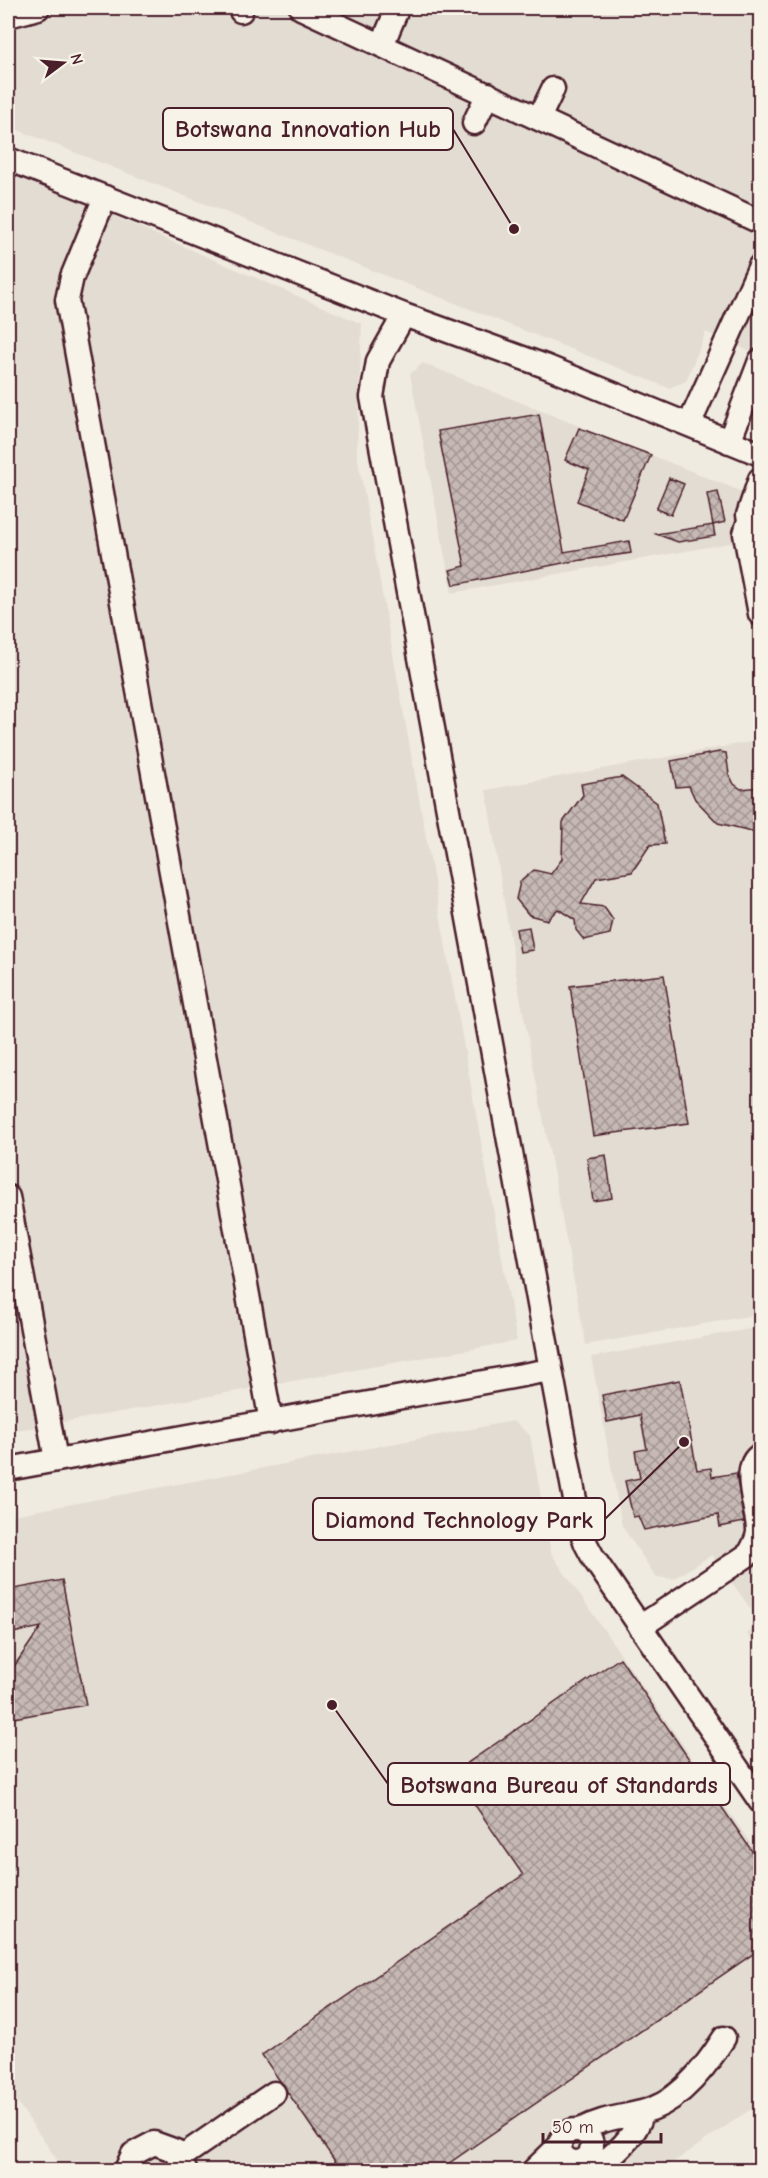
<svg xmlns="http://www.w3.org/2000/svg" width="768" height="2178" font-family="'Comic Neue',sans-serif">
<defs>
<pattern id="building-cross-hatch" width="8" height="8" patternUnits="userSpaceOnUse" patternTransform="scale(1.5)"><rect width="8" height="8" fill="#c6b8b3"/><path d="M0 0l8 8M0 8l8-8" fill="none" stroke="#a39592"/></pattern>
</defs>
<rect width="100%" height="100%" fill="#f0ebe0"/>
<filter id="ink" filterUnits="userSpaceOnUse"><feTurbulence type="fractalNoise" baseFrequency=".0167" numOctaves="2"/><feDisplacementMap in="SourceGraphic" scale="12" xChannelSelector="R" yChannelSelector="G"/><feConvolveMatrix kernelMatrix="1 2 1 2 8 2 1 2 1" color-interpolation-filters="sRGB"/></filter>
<g filter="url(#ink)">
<!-- built -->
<path fill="#e3dcd2" d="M 8,8 L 760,8 L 760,356 L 706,332 L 686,381 L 669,388 L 8,126 Z
M 8,170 L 362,324 L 357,454 L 517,1341 L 8,1432 Z
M 423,363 L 760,499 L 760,647 L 742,541 L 452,593 L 410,374 Z
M 760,740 L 760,1314 L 586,1345 L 516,975 L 486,790 Z
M 760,1327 L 760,1654 L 747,1634 L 760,1622 L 712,1555 L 673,1579 L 656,1577 L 622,1526 L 591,1357 Z
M 513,1421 L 530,1435 L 551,1553 L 760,1857 L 760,2103 L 662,2170 L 64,2170 L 8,2089 L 8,1516 Z"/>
<!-- building -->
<path fill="url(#building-cross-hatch)" stroke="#4a1f2b" stroke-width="1.5" d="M 539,414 L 564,552 L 629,541 L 631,553 L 568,562 L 454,585 L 450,570 L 465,566 L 438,431 Z
M 579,428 L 651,455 L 623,520 L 577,501 L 589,470 L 565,460 Z
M 669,478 L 684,484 L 671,515 L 656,509 Z
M 718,492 L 725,522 L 713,525 L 707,494 Z
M 713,525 L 715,536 L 678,542 L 656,534 Z
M 719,752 L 726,753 L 729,774 L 734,784 L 741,789 L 760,787 L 760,833 L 718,823 L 695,799 L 689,786 L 676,787 L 671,761 Z
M 622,777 L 657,803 L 665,844 L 650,845 L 632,872 L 596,878 L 581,904 L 604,907 L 613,920 L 610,934 L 584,940 L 576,930 L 575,920 L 558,909 L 547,920 L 529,915 L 516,899 L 520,882 L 534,870 L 551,874 L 562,859 L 563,822 L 583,795 L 581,784 Z
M 529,927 L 533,950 L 520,952 L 516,929 Z
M 664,975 L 689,1123 L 593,1136 L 570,986 Z
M 606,1155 L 612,1198 L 593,1201 L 587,1158 Z
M 680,1380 L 697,1470 L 711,1468 L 712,1477 L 736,1473 L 744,1522 L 720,1527 L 718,1515 L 644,1530 L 638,1516 L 633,1517 L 625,1481 L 640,1478 L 635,1451 L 647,1449 L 640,1415 L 607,1422 L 602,1395 Z
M 62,1580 L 86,1705 L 8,1719 L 8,1675 L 41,1627 L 8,1634 L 8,1590 Z
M 620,1658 L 760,1863 L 760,1949 L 439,2170 L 341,2170 L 262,2055 L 523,1875 L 453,1773 Z"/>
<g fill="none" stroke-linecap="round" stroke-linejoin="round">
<!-- minor casing -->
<g stroke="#4a1f2b" stroke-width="27">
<path id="minor" d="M 301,8 L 760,222
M 241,11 L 242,8
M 8,16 L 38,8
M 382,45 L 396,12
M 539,118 L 553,89
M 474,123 L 488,94
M 8,159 L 404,315 L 545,366 L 760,454
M 105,197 L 72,277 L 67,300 L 271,1422
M 404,315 L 378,361 L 372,397 L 580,1527 L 586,1544 L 594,1559 L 760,1801
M 689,425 L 760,266
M 729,442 L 760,361
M 749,520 L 745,534 L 760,614
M 759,527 L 752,524 L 748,515 L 760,479
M 8,1197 L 56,1460
M 8,1469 L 550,1370
M 640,1627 L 749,1554 C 753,1547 757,1541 758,1532 C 759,1512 739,1468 760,1455
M560 2146a16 16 0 1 1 32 0a16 16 0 1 1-32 0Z
M 580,2130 C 604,2118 617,2118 642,2112 C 677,2104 706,2067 724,2038
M 181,2157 L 274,2093
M 126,2170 L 133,2154 L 154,2143 L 176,2151 L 185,2170
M 534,2170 L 560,2145
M 594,2170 C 615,2154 635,2138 643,2112"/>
</g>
<!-- minor -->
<use href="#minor" stroke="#f7f3e8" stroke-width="22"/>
</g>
</g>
<!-- callouts -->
<path fill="none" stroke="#4a1f2b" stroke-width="2" d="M514 229L453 129M684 1442L605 1519M332 1705L388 1784"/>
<g fill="#4a1f2b" stroke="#f7f3e8" stroke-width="2">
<circle cx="514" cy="229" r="6"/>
<circle cx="684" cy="1442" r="6"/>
<circle cx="332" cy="1705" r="6"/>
</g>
<g fill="#f7f3e8" stroke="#4a1f2b" stroke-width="2">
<rect x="163" y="108" width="290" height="42" rx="6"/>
<rect x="313" y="1498" width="292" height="42" rx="6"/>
<rect x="388" y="1763" width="342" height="42" rx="6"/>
</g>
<g font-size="24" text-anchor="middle" font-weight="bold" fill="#4a1f2b">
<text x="308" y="137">Botswana Innovation Hub</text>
<text x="459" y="1528">Diamond Technology Park</text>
<text x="559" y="1793">Botswana Bureau of Standards</text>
</g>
<!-- margin -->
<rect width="768" height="2178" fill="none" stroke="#f7f3e8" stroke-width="30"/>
<rect x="15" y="15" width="738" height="2148" fill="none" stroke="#4a1f2b" stroke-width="2" filter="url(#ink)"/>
<!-- north arrow -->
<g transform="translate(63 63) rotate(74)" stroke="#f7f3e8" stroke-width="4.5" paint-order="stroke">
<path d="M0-4.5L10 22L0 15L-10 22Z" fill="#4a1f2b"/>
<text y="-9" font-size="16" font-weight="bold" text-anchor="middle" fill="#4a1f2b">N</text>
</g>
<!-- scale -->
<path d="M543 2133v9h118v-9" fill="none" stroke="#4a1f2b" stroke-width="3"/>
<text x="552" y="2133" font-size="18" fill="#4a1f2b" stroke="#f7f3e8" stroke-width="4.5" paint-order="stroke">50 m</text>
</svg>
